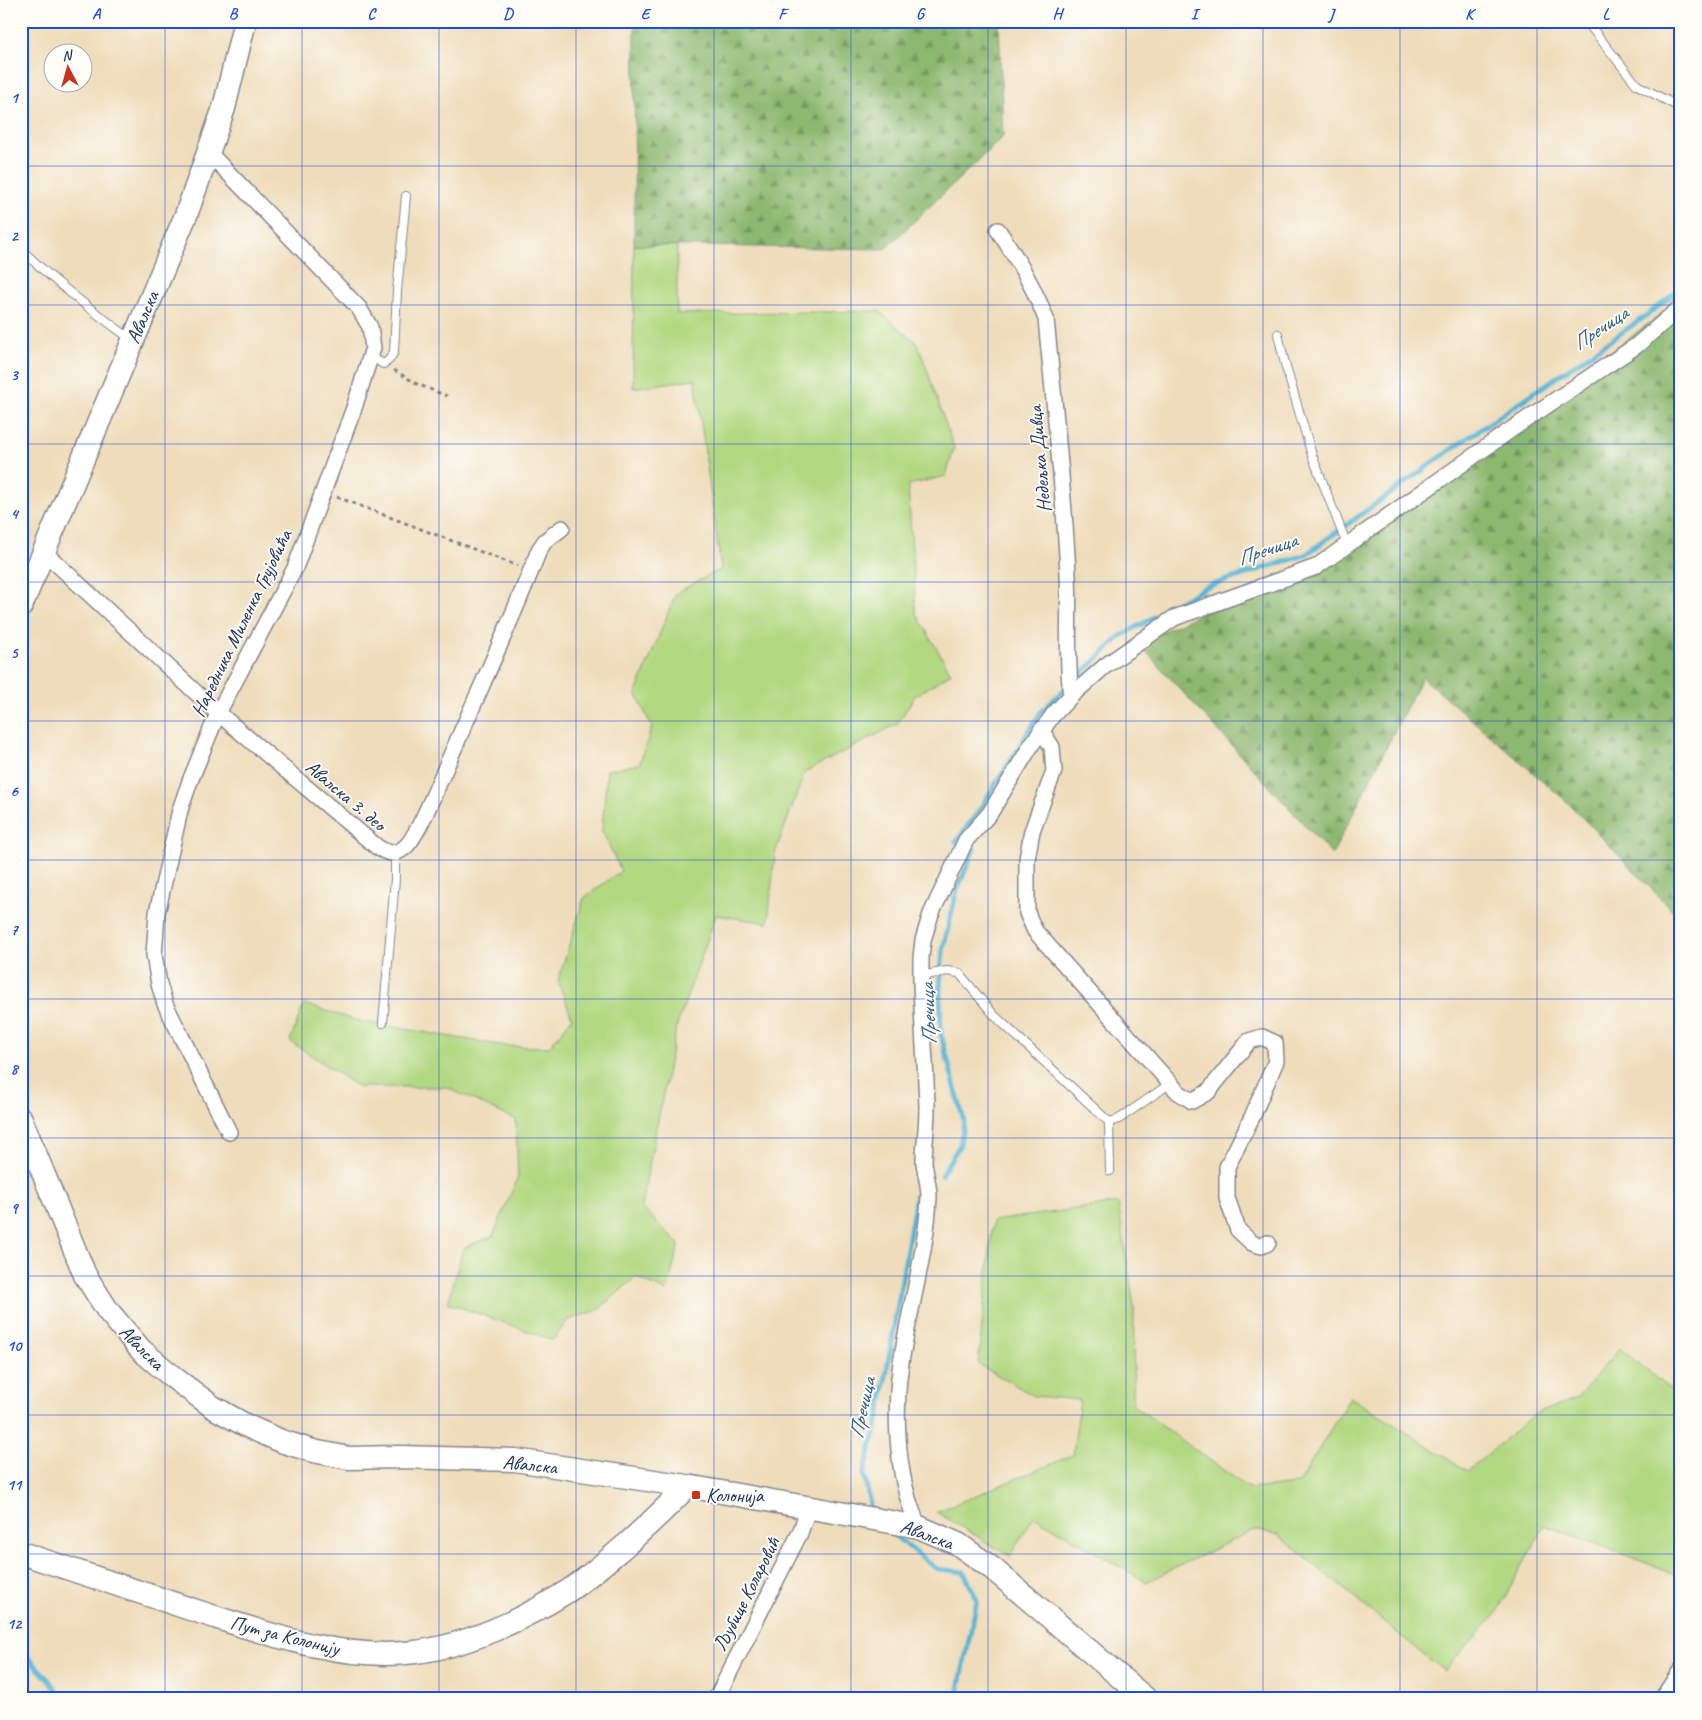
<svg xmlns="http://www.w3.org/2000/svg" width="1702" height="1720" font-family="Caveat,sans-serif">
<defs>
<pattern id="forest-firs" width="22" height="20" patternUnits="userSpaceOnUse" patternTransform="scale(1.25)"><rect width="22" height="20" fill="#8db86f"/><path d="M5 1l3.5 6h-7zM16 11l3.5 6h-7z" fill="#72965e"/></pattern>
</defs>
<rect width="100%" height="100%" fill="#fdfcf7"/>
<filter id="ink" filterUnits="userSpaceOnUse"><feTurbulence type="fractalNoise" baseFrequency=".02" numOctaves="2"/><feDisplacementMap in="SourceGraphic" scale="10" xChannelSelector="R" yChannelSelector="G"/><feConvolveMatrix kernelMatrix="1 2 1 2 8 2 1 2 1" color-interpolation-filters="sRGB"/></filter>
<filter id="wash" filterUnits="userSpaceOnUse"><feTurbulence type="fractalNoise" baseFrequency=".0096" numOctaves="4" result="noise"/><feDisplacementMap in="SourceGraphic" scale="20" xChannelSelector="R" yChannelSelector="G"/><feGaussianBlur stdDeviation="1.12" result="paint"/><feColorMatrix in="noise" values="0 0 0 0 0 0 0 0 0 0 0 0 0 0 0 0 0 1.4 0 .05"/><feComposite in="paint" operator="in"/></filter>
<g filter="url(#wash)">
<rect width="100%" height="100%" fill="#efdcba"/>
<!-- green -->
<path fill="#b2d881" stroke="#668470" d="M 634,245 L 677,246 L 677,314 L 879,311 L 918,344 L 954,448 L 946,476 L 908,485 L 916,613 L 951,673 L 915,696 L 897,724 L 805,772 L 775,853 L 768,923 L 716,915 L 676,1028 L 641,1207 L 679,1244 L 667,1292 L 636,1277 L 598,1310 L 568,1320 L 553,1340 L 448,1303 L 463,1248 L 493,1236 L 518,1177 L 516,1120 L 446,1087 L 358,1087 L 290,1041 L 304,1004 L 358,1021 L 505,1046 L 549,1047 L 572,1018 L 558,981 L 584,898 L 621,871 L 602,831 L 607,770 L 639,764 L 652,727 L 636,693 L 676,593 L 721,569 L 695,379 L 633,388 Z
M 1118,1203 L 1134,1306 L 1133,1405 L 1250,1489 L 1298,1484 L 1350,1397 L 1468,1471 L 1535,1414 L 1577,1398 L 1620,1348 L 1681,1399 L 1681,1576 L 1545,1525 L 1495,1615 L 1444,1671 L 1277,1534 L 1254,1530 L 1146,1582 L 1034,1516 L 1010,1556 L 936,1512 L 1073,1455 L 1080,1400 L 1034,1396 L 978,1364 L 993,1221 Z"/>
<!-- forest -->
<path fill="url(#forest-firs)" stroke="#547466" d="M 635,21 L 999,21 L 1003,137 L 885,249 L 634,245 Z
M 1681,300 L 1681,919 L 1565,800 L 1422,677 L 1332,855 L 1138,643 L 1347,545 Z"/>
<g fill="none" stroke-linecap="round" stroke-linejoin="round">
<!-- stream -->
<path stroke="#56b4d4" stroke-width="5" d="M 1073,682 L 1121,636 L 1206,587 L 1305,555 L 1456,446 L 1646,316 L 1681,288
M 956,842 L 980,809 L 1041,712 L 1067,687
M 941,1175 L 960,1145 L 964,1121 L 941,1035 L 940,988 L 943,950 L 956,893 L 974,849
M 871,1509 L 864,1473 L 879,1418 L 916,1195
M 891,1533 L 937,1569 L 964,1572 L 977,1600 L 957,1699
M 21,1649 L 54,1686 L 62,1699"/>
</g>
</g>
<g filter="url(#ink)">
<g fill="none" stroke-linecap="round" stroke-linejoin="round">
<!-- lane casing -->
<g stroke="#85868c" stroke-width="10">
<path id="lane" d="M 1586,21 L 1637,85 L 1681,108
M 21,249 C 55,283 93,311 132,340
M 1278,334 L 1285,364 L 1312,455 L 1347,545
M 372,357 L 383,364 L 389,360 L 394,352 L 397,291 L 406,196
M 921,976 L 947,971 L 959,973 L 994,1015 L 1109,1122 L 1119,1119 L 1171,1083
M 383,1023 L 395,879 L 395,854
M 1109,1122 L 1110,1171"/>
</g>
<!-- street casing -->
<g stroke="#85868c" stroke-width="18">
<path id="street" d="M 208,152 L 359,308 L 370,327 L 373,348 L 354,408 L 295,568 L 218,713 L 190,781 L 180,810 L 157,913 L 154,955 L 159,984 L 165,1004 L 229,1132
M 998,230 C 1017,258 1034,287 1046,319 C 1054,403 1064,489 1068,574 C 1070,615 1066,655 1071,696
M 44,552 L 218,713 L 377,847 C 387,853 394,856 404,848 C 417,839 438,784 446,767 C 477,695 511,623 539,550 L 545,541 L 562,528
M 1041,730 L 1052,747 L 1054,771 L 1032,831 L 1027,859 L 1027,913 L 1035,931 L 1178,1092 L 1192,1101 L 1208,1092 L 1249,1041 L 1262,1037 L 1275,1043 L 1276,1061 L 1252,1117 L 1227,1167 L 1227,1198 L 1238,1230 L 1252,1243 L 1261,1246 L 1268,1243
M 919,1527 C 894,1476 893,1400 904,1345 C 913,1295 927,1246 929,1196 C 929,1185 925,1173 924,1162 C 924,1145 927,1127 927,1109 C 926,1059 920,1008 921,958 L 923,940 L 931,914 L 966,840 L 990,813 L 1032,744 L 1053,715 L 1071,696 L 1105,666 L 1174,618 L 1316,567 L 1512,429 L 1636,346 L 1681,307
M 716,1699 L 800,1533 L 809,1506
M 1662,1699 L 1681,1670"/>
</g>
<!-- secondary casing -->
<g stroke="#85868c" stroke-width="25">
<path id="secondary" d="M 21,606 L 186,215 L 224,108 L 245,21
M 21,1119 L 85,1275 L 108,1311 L 141,1350 L 174,1378 L 213,1407 L 247,1426 L 281,1441 L 313,1451 L 349,1458 L 399,1457 L 515,1460 L 687,1486 L 919,1527 L 958,1544 L 993,1569 L 1146,1699
M 21,1553 C 78,1572 134,1590 190,1609 C 260,1631 340,1662 415,1652 C 467,1646 524,1619 568,1591 C 589,1577 608,1560 627,1544 C 648,1525 668,1507 687,1486"/>
</g>
<!-- path -->
<path stroke="#85868c" stroke-width="3" stroke-dasharray="4 4" stroke-linecap="butt" d="M 394,370 L 417,384 L 447,396
M 337,497 L 518,566"/>
<!-- lane -->
<use href="#lane" stroke="#fff" stroke-width="8"/>
<!-- street -->
<use href="#street" stroke="#fff" stroke-width="15"/>
<!-- secondary -->
<use href="#secondary" stroke="#fff" stroke-width="22"/>
</g>
</g>
<!-- grid -->
<path fill="none" stroke="#1d4ed8" stroke-width="1" stroke-opacity="0.55" d="M 165,21 L 165,1699M 302,21 L 302,1699M 439,21 L 439,1699M 576,21 L 576,1699M 714,21 L 714,1699M 851,21 L 851,1699M 988,21 L 988,1699M 1126,21 L 1126,1699M 1263,21 L 1263,1699M 1400,21 L 1400,1699M 1537,21 L 1537,1699M 21,166 L 1681,166M 21,305 L 1681,305M 21,444 L 1681,444M 21,582 L 1681,582M 21,721 L 1681,721M 21,860 L 1681,860M 21,999 L 1681,999M 21,1138 L 1681,1138M 21,1276 L 1681,1276M 21,1415 L 1681,1415M 21,1554 L 1681,1554"/>
<!-- markers -->
<rect fill="#c8321e" stroke="#fdfcf7" stroke-width="2" x="691" y="1490" width="10" height="10" rx="2.5"/>
<g text-anchor="middle" stroke-width="4" stroke-linejoin="round" paint-order="stroke">
<!-- street labels -->
<g font-size="20" fill="#1b2f5e" stroke="#fdfcf7">
<text transform="translate(142 317) rotate(-67)" y="7">Авалска</text>
<text transform="translate(1039 459) rotate(-95)" y="7">Недељка Дивца</text>
<text transform="translate(241 623) rotate(-64)" y="7">Наредника Миленка Грујовића</text>
<text transform="translate(346 795) rotate(40)" y="7">Авалска 3. део</text>
<text transform="translate(142 1347) rotate(45)" y="7">Авалска</text>
<text transform="translate(530 1464) rotate(6)" y="7">Авалска</text>
<text transform="translate(927 1534) rotate(20)" y="7">Авалска</text>
<text transform="translate(746 1594) rotate(-63)" y="7">Љубице Коларовић</text>
<text transform="translate(285 1635) rotate(14)" y="7">Пут за Колонију</text>
</g>
<!-- poi labels -->
<g font-size="20" fill="#1b2f5e" stroke="#fdfcf7" text-anchor="start">
<text x="706" y="1502">Колонија</text>
</g>
<!-- water labels -->
<g font-size="21" font-style="italic" fill="#305e87" stroke="#fdfcf7">
<text transform="translate(1600 328) rotate(-34)" y="7">Пречица</text>
<text transform="translate(1267 549) rotate(-19)" y="7">Пречица</text>
<text transform="translate(928 1014) rotate(-93)" y="7">Пречица</text>
<text transform="translate(862 1408) rotate(-78)" y="7">Пречица</text>
</g>
</g>
<!-- margin -->
<rect width="1702" height="1720" fill="none" stroke="#fdfcf7" stroke-width="55"/>
<!-- north arrow -->
<g transform="translate(68 68) rotate(354)"><circle r="24" fill="#fdfcf7" stroke="#a3aaba"/>
<path d="M0-4L9 19L0 12L-9 19Z" fill="#c8321e"/>
<text y="-8" font-size="14" font-weight="bold" text-anchor="middle" fill="#1b2f5e">N</text>
</g>
<rect x="28" y="28" width="1646" height="1664" fill="none" stroke="#1d4ed8" stroke-width="2"/>
<g font-size="16" text-anchor="middle" font-weight="bold" fill="#1d4ed8">
<text x="96" y="19">A</text>
<text x="233" y="19">B</text>
<text x="371" y="19">C</text>
<text x="508" y="19">D</text>
<text x="645" y="19">E</text>
<text x="782" y="19">F</text>
<text x="920" y="19">G</text>
<text x="1057" y="19">H</text>
<text x="1194" y="19">I</text>
<text x="1331" y="19">J</text>
<text x="1469" y="19">K</text>
<text x="1606" y="19">L</text>
<text x="14" y="103">1</text>
<text x="14" y="241">2</text>
<text x="14" y="380">3</text>
<text x="14" y="519">4</text>
<text x="14" y="658">5</text>
<text x="14" y="796">6</text>
<text x="14" y="935">7</text>
<text x="14" y="1074">8</text>
<text x="14" y="1213">9</text>
<text x="14" y="1351">10</text>
<text x="14" y="1490">11</text>
<text x="14" y="1629">12</text>
</g>
</svg>
